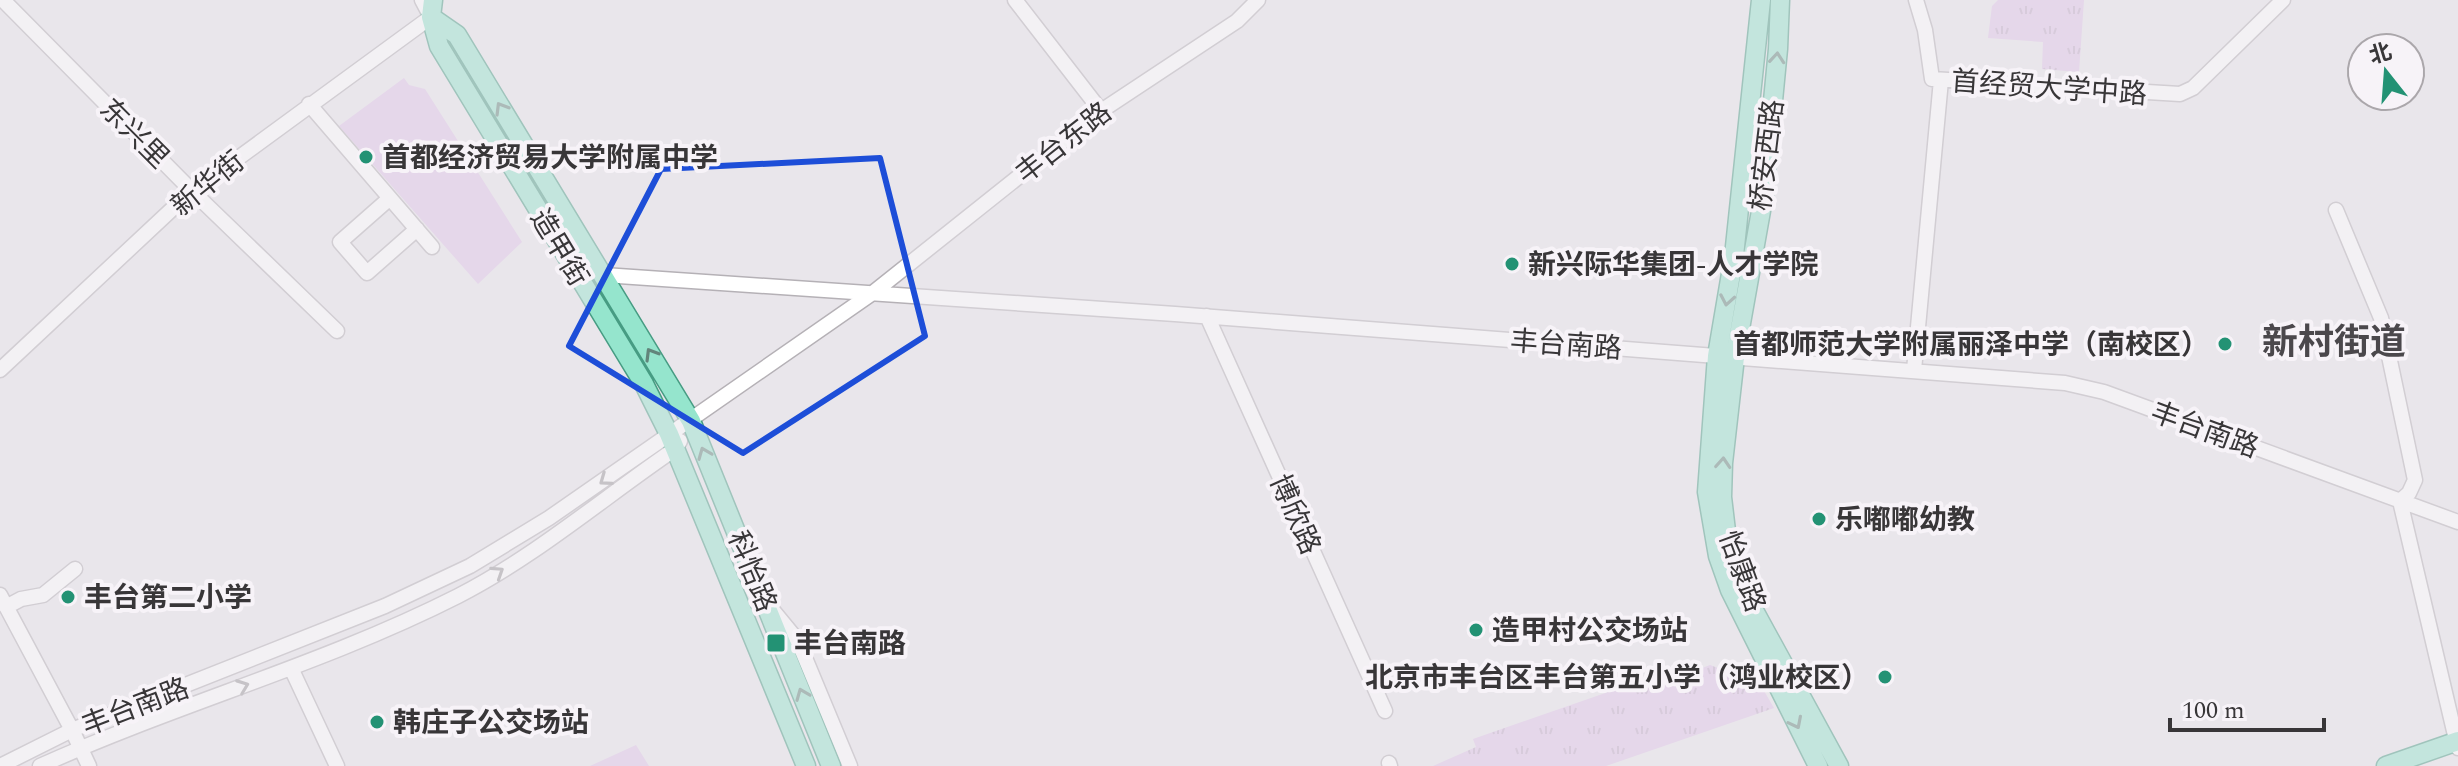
<svg xmlns="http://www.w3.org/2000/svg" width="2458" height="766" font-family="Spectral,'Noto Sans SC',serif">
<defs>
<pattern id="grass-tufts" width="24" height="20" patternUnits="userSpaceOnUse" patternTransform="scale(2)"><rect width="24" height="20" fill="#e0c5e8"/><path d="M3 7l-1-3M5 7V3M7 7l1-3M15 17l-1-3M17 17v-4M19 17l1-3" fill="none" stroke="#c1aac8"/></pattern>
</defs>
<rect width="100%" height="100%" fill="#e9e6eb"/>
<!-- grass -->
<path fill="url(#grass-tufts)" d="M 1998,0 L 2084,0 L 2079,72 L 2042,69 L 2043,42 L 1988,38 L 1992,6 Z
M 1710,665 L 1760,684 L 1774,708 L 1606,766 L 1433,766 L 1476,747 L 1473,739 L 1637,682 L 1658,685 Z
M 636,745 L 649,766 L 590,766 Z"/>
<!-- pitch -->
<path fill="#e0c5e8" d="M 404,78 L 409,85 L 425,89 L 522,242 L 478,284 L 339,126 Z"/>
<g fill="none" stroke-linecap="round" stroke-linejoin="round">
<!-- minor casing -->
<g stroke="#b5b1b6" stroke-width="17">
<path id="minor" d="M 3,0 L 192,191 L 337,331
M 1015,0 L 1101,111
M 1916,0 L 1925,30 L 1932,79 L 2180,94 L 2193,88 L 2283,0
M 309,104 L 432,247
M 390,198 L 340,242 L 367,273 L 417,229
M 2336,210 L 2381,318 L 2415,480 L 2409,493 L 2400,501 L 2458,748
M 604,275 L 1175,314 L 2065,383 L 2104,392 L 2458,522
M 1207,316 L 1385,711
M 0,370 L 185,197 L 431,17 L 422,0
M 1914,370 L 1941,80
M 0,595 L 72,730 L 89,766
M 6,607 L 21,599 L 43,595 L 75,569
M 770,607 L 798,641 L 850,766
M 291,668 L 337,766
M 1389,763 L 1390,766
M 0,766 L 72,730 L 385,606 L 470,566 L 549,518 L 874,292 L 1101,111 L 1237,21 L 1258,0
M 40,766 C 177,704 324,664 458,596 C 536,556 603,498 675,449 L 680,441"/>
</g>
<!-- major casing -->
<g stroke="#479c83" stroke-width="21">
<path id="major" d="M 433,0 L 431,17 L 439,46 L 644,384 L 669,434 L 806,766
M 1761,0 L 1734,256 L 1717,356 L 1707,492 L 1718,556 L 1730,590 L 1818,766
M 1780,0 L 1778,49 L 1764,194 L 1735,357 L 1723,463 L 1722,497 L 1726,531 L 1745,594 L 1839,766
M 431,17 L 457,35 L 691,421 L 831,766
M 2386,766 L 2458,741"/>
</g>
<!-- minor -->
<use href="#minor" stroke="#fff" stroke-width="14"/>
<!-- major -->
<use href="#major" stroke="#95e5cd" stroke-width="18"/>
</g>
<!-- one-way arrows -->
<defs><path id="oneway-chevron" d="M-2-3.5L2.5 0L-2 3.5" fill="none" stroke-width="1.6" stroke-linecap="round" stroke-linejoin="round" transform="scale(2)"/></defs>
<g stroke="#62857b">
<use href="#oneway-chevron" transform="translate(1777 58) rotate(-85)"/>
<use href="#oneway-chevron" transform="translate(501 108) rotate(-121)"/>
<use href="#oneway-chevron" transform="translate(1727 300) rotate(100)"/>
<use href="#oneway-chevron" transform="translate(651 354) rotate(-121)"/>
<use href="#oneway-chevron" transform="translate(704 453) rotate(-112)"/>
<use href="#oneway-chevron" transform="translate(1723 463) rotate(-86)"/>
<use href="#oneway-chevron" transform="translate(802 694) rotate(-112)"/>
<use href="#oneway-chevron" transform="translate(1796 723) rotate(63)"/>
</g>
<g stroke="#9c9a9c">
<use href="#oneway-chevron" transform="translate(605 480) rotate(144)"/>
<use href="#oneway-chevron" transform="translate(498 572) rotate(-33)"/>
<use href="#oneway-chevron" transform="translate(243 686) rotate(-21)"/>
</g>
<!-- marked area -->
<path d="M0 0H2458V766H0ZM 880,158 L 925,336 L 743,453 L 569,346 L 661,169 Z" fill="#e9e6eb" fill-opacity=".55" fill-rule="evenodd"/>
<path fill="none" stroke="#1d4ed8" stroke-width="6" stroke-linejoin="round" d="M 880,158 L 925,336 L 743,453 L 569,346 L 661,169 Z"/>
<!-- markers -->
<g fill="#239274" stroke="#f7f3f8" stroke-width="3">
<circle cx="366" cy="157" r="8"/>
<circle cx="1512" cy="264" r="8"/>
<circle cx="2225" cy="344" r="8"/>
<circle cx="1819" cy="519" r="8"/>
<circle cx="68" cy="597" r="8"/>
<circle cx="1476" cy="630" r="8"/>
<rect x="766" y="633" width="20" height="20" rx="4"/>
<circle cx="1885" cy="677" r="8"/>
<circle cx="377" cy="722" r="8"/>
</g>
<g text-anchor="middle" stroke-width="8" stroke-linejoin="round" paint-order="stroke">
<!-- street labels -->
<g font-size="28" fill="#383638" stroke="#f7f3f8">
<text transform="translate(2049 87) rotate(4)" y="10">首经贸大学中路</text>
<text transform="translate(135 133) rotate(45)" y="10">东兴里</text>
<text transform="translate(1063 142) rotate(-38)" y="10">丰台东路</text>
<text transform="translate(1766 155) rotate(-83)" y="10">桥安西路</text>
<text transform="translate(207 183) rotate(-39)" y="10">新华街</text>
<text transform="translate(560 247) rotate(59)" y="10">造甲街</text>
<text transform="translate(1566 344) rotate(4)" y="10">丰台南路</text>
<text transform="translate(2205 429) rotate(20)" y="10">丰台南路</text>
<text transform="translate(1296 514) rotate(66)" y="10">博欣路</text>
<text transform="translate(753 571) rotate(68)" y="10">科怡路</text>
<text transform="translate(1743 571) rotate(70)" y="10">怡康路</text>
<text transform="translate(135 706) rotate(-21)" y="10">丰台南路</text>
</g>
<!-- poi labels -->
<g font-size="28" font-weight="bold" fill="#383638" stroke="#f7f3f8" text-anchor="start">
<text x="382" y="167">首都经济贸易大学附属中学</text>
<text x="1528" y="274">新兴际华集团-人才学院</text>
<text x="2209" y="354" text-anchor="end">首都师范大学附属丽泽中学（南校区）</text>
<text x="1835" y="529">乐嘟嘟幼教</text>
<text x="84" y="607">丰台第二小学</text>
<text x="1492" y="640">造甲村公交场站</text>
<text x="794" y="653">丰台南路</text>
<text x="1869" y="687" text-anchor="end">北京市丰台区丰台第五小学（鸿业校区）</text>
<text x="393" y="732">韩庄子公交场站</text>
</g>
<!-- district labels -->
<g font-size="36" font-weight="bold" fill="#4b484c" stroke="#f7f3f8">
<text x="2334" y="354">新村街道</text>
</g>
</g>
<!-- north arrow -->
<g transform="translate(2386 72) rotate(343)"><circle r="38" fill="#f7f3f8" stroke="#aba7ab" stroke-width="2"/>
<path d="M0-6L14 30L0 20L-14 30Z" fill="#239274"/>
<text y="-12" font-size="22" font-weight="bold" text-anchor="middle" fill="#383638">北</text>
</g>
<!-- scale -->
<path d="M2170 718v12h154v-12" fill="none" stroke="#383638" stroke-width="4"/>
<text x="2182" y="718" font-size="24" fill="#383638" stroke="#f7f3f8" stroke-width="6" paint-order="stroke">100 m</text>
</svg>
